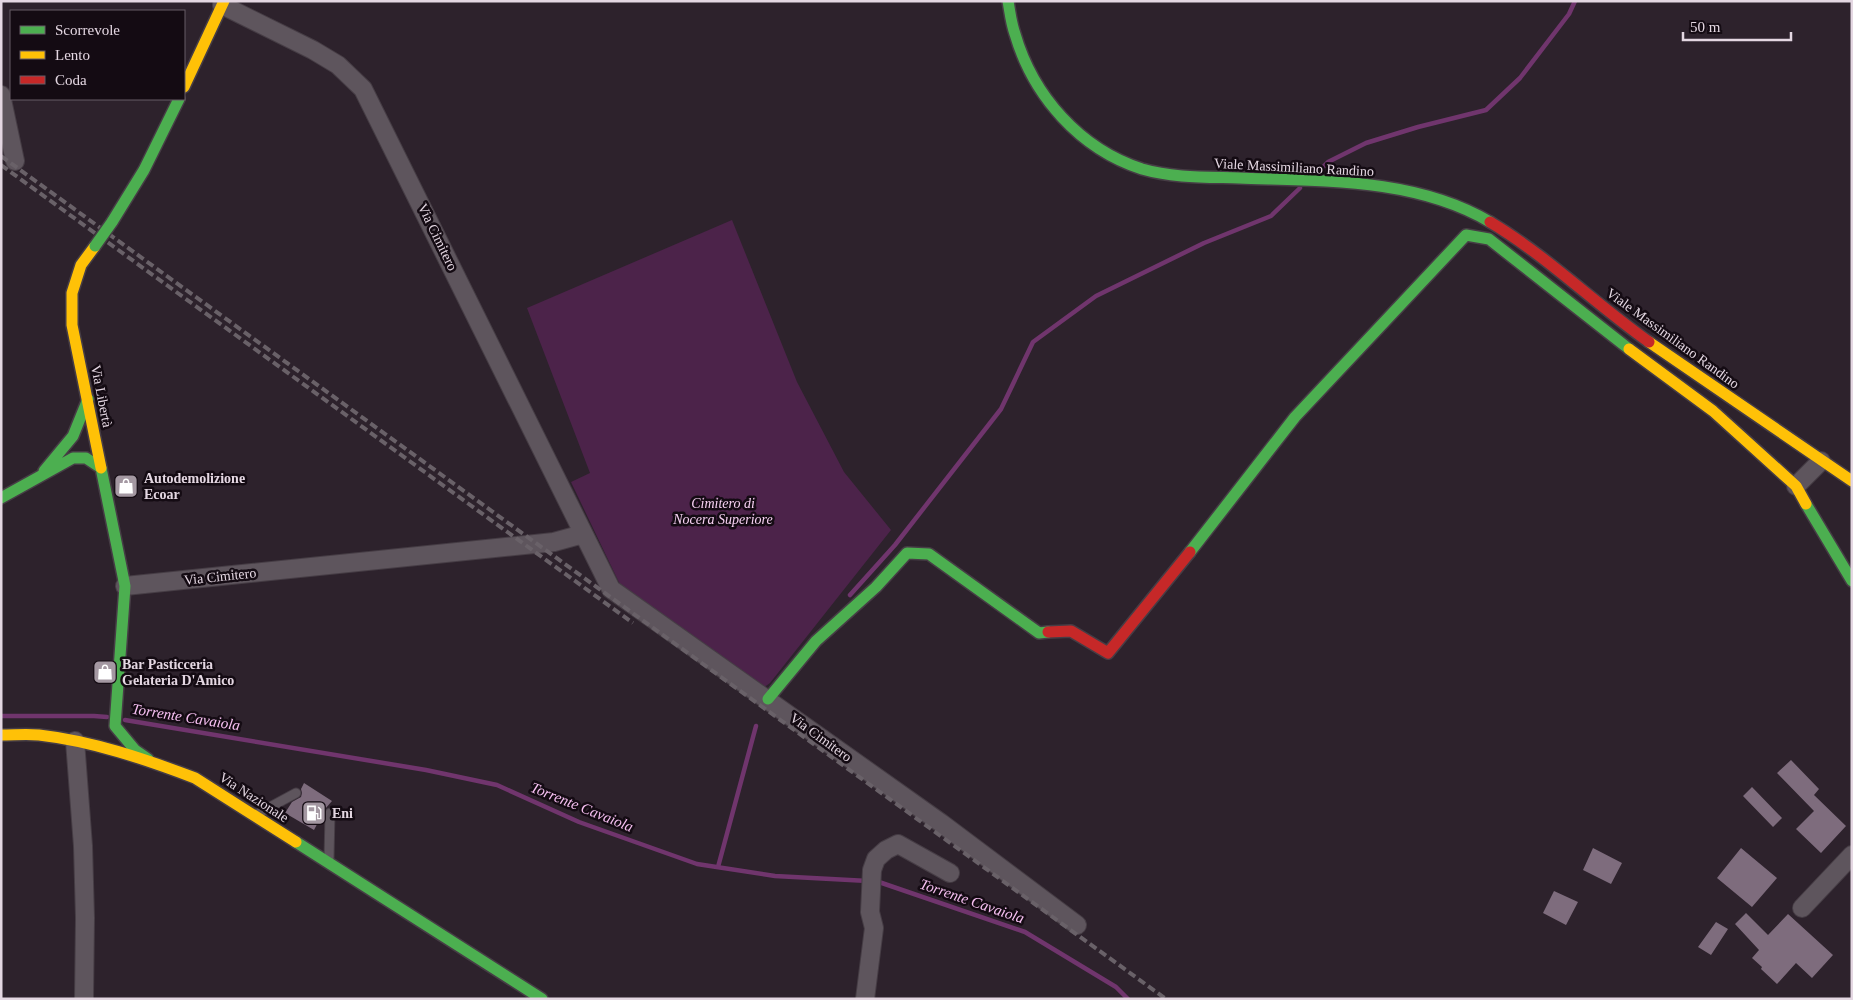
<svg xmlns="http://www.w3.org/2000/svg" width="1853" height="1000" font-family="'Times New Roman',serif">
<rect width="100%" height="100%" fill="#2d222c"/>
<!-- green -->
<path fill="#4c234a" d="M 732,220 L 797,382 L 844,472 L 891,530 L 770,683 L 763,688 L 625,595 L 571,482 L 590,473 L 527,308 Z"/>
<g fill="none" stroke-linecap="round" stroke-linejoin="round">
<!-- stream -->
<path stroke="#70356d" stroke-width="4.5" d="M 1317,173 L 1328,162 L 1366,143 L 1418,127 L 1486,110 L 1520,78 L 1569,14 L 1575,1
M 850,595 L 895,545 L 1001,409 L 1033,342 L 1096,296 L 1204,243 L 1271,216 L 1300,188
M 1,716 L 94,716 L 107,717
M 125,720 L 426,770 L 497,785 L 579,822 L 697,864 L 775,876 L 868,881
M 718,867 L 756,726
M 876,881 L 1025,932 L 1116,987 L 1128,999"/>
</g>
<!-- building -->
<path fill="#7e6c7d" d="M 1791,760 L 1819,789 L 1814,795 L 1846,826 L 1821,853 L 1796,829 L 1814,811 L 1777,773 Z
M 304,783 L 332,801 L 325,809 L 314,830 L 285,813 L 292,802 L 301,797 L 302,793 L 301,789 Z
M 1752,787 L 1782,818 L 1773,827 L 1743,796 Z
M 1593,848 L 1622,863 L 1611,884 L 1583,870 Z
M 1741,848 L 1777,878 L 1752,907 L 1717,878 Z
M 1554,891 L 1578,902 L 1566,925 L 1543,913 Z
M 1746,913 L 1768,935 L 1788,914 L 1833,955 L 1812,978 L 1796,963 L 1777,984 L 1761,969 L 1762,967 L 1752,958 L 1759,950 L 1735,924 Z
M 1716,922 L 1728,929 L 1711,955 L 1698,947 Z"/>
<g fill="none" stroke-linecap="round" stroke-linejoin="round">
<!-- lane casing -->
<g stroke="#463d45" stroke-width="11">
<path id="lane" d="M 259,813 L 296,793
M 329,858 L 330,813"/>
</g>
<!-- street casing -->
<g stroke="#463d45" stroke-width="20">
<path id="street" d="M 222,5 L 313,50 L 338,65 L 363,89 L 611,589 L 941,823 L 1077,925
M 1,95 L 15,161
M 1796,486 L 1821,461
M 125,586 L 554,542 L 583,534
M 75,741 L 83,846 L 85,918 L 84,999
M 1802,908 L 1852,855
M 865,999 L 874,928 L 870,912 L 872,870 L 876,859 L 886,850 L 898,844 L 950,873"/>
</g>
<!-- fast casing -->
<g stroke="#463d45" stroke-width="14">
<path id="fast" d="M 1008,1 C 1010,12 1011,23 1015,34 C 1033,96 1080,149 1142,169 C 1173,178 1207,177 1239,178 C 1322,181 1416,178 1490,222
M 112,222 L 144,170 L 179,99
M 44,471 L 73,436 L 88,399
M 1,498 L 73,458 L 86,458 L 101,468 L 125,586 L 115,726 L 135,750 L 148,759
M 1806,504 L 1852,581
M 1190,552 L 1295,417 L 1466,235 L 1489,239 L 1629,349
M 768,699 L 816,641 L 876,587 L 907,553 L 929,554 L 1039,633 L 1048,632
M 296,842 L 542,999"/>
</g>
<!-- slow casing -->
<g stroke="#463d45" stroke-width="14">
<path id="slow" d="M 184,87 L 224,1
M 95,246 L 81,265 L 72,293 L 72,325 L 101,468
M 1649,342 L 1852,481
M 1629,349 L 1713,411 L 1796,486 L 1806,504
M 1,735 C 14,735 27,734 39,735 C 92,741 145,759 195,778 L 296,842"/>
</g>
<!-- jam casing -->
<g stroke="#463d45" stroke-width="14">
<path id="jam" d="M 1490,222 C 1547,256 1594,303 1649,342
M 1048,632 L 1071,631 L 1108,653 L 1190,552"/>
</g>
<!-- lane -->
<use href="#lane" stroke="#5e555d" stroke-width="9"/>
<!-- street -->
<use href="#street" stroke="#5e555d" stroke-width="18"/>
<!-- fast -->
<use href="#fast" stroke="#4caf50" stroke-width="11"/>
<!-- slow -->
<use href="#slow" stroke="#ffc107" stroke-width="11"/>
<!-- jam -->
<use href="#jam" stroke="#c62828" stroke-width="11"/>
<!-- rail -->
<path stroke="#696168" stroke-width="4" stroke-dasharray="8 4" stroke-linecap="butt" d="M 1,156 L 1166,999
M 1,165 L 633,623"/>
<!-- fast-bridge casing -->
<g stroke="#463d45" stroke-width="14" stroke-linecap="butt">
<path id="fast-bridge" d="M 95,246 L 112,222"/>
</g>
<!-- fast-bridge -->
<use href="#fast-bridge" stroke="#4caf50" stroke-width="11"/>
</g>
<!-- icons -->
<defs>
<g id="shop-square" transform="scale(1.25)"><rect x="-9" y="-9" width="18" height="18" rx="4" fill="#a498a2" stroke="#140b13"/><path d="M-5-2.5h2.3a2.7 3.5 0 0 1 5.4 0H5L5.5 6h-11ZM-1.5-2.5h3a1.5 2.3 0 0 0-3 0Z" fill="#fff"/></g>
<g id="fuel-square" transform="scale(1.25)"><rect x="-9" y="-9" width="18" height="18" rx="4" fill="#a498a2" stroke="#140b13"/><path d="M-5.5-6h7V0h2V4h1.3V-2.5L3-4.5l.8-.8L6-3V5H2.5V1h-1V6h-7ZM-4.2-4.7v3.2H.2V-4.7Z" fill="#fff"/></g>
</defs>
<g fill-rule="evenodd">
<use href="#shop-square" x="126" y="486"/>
<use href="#shop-square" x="105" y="672"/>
<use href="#fuel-square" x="314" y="813"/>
</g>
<g text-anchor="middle" stroke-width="5" stroke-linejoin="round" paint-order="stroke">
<!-- street labels -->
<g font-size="14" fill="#e4d7e2" stroke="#140b13">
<text transform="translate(1294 167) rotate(3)" y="5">Viale Massimiliano Randino</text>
<text transform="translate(438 237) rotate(64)" y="5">Via Cimitero</text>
<text transform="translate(1673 338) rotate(36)" y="5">Viale Massimiliano Randino</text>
<text transform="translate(102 396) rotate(79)" y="5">Via Libertà</text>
<text transform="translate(220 576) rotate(-6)" y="5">Via Cimitero</text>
<text transform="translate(821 737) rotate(36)" y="5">Via Cimitero</text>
<text transform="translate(254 797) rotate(33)" y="5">Via Nazionale</text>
</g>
<!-- poi labels -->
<g font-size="14" font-weight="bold" fill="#e4d7e2" stroke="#140b13" text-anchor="start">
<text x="144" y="483">Autodemolizione<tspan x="144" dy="16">Ecoar</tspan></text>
<text x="122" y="669">Bar Pasticceria<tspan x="122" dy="16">Gelateria D'Amico</tspan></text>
<text x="332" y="818">Eni</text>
</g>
<!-- park labels -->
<g font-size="14" font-style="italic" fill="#f6d1f2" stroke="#140b13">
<text x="723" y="508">Cimitero di<tspan x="723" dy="16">Nocera Superiore</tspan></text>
</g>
<!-- water labels -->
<g font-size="15" font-style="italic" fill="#f8c1f3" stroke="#140b13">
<text transform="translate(186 717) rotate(9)" y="5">Torrente Cavaiola</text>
<text transform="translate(582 807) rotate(22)" y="5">Torrente Cavaiola</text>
<text transform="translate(972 901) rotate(19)" y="5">Torrente Cavaiola</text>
</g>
</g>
<!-- border -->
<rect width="1853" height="1000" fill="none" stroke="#e4d7e2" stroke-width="5"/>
<!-- legend -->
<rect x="10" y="10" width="175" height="90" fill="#140b13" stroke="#675d66"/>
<rect x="20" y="26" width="25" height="8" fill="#4caf50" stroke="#675d66"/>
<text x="55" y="35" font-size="15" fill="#e4d7e2">Scorrevole</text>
<rect x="20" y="51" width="25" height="8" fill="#ffc107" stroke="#675d66"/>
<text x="55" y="60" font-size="15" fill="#e4d7e2">Lento</text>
<rect x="20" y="76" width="25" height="8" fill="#c62828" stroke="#675d66"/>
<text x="55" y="85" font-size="15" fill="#e4d7e2">Coda</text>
<!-- scale -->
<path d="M1683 32v8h108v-8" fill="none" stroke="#e4d7e2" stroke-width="2.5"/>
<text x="1690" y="32" font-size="15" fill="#e4d7e2" stroke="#140b13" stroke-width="4" paint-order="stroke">50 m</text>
</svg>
